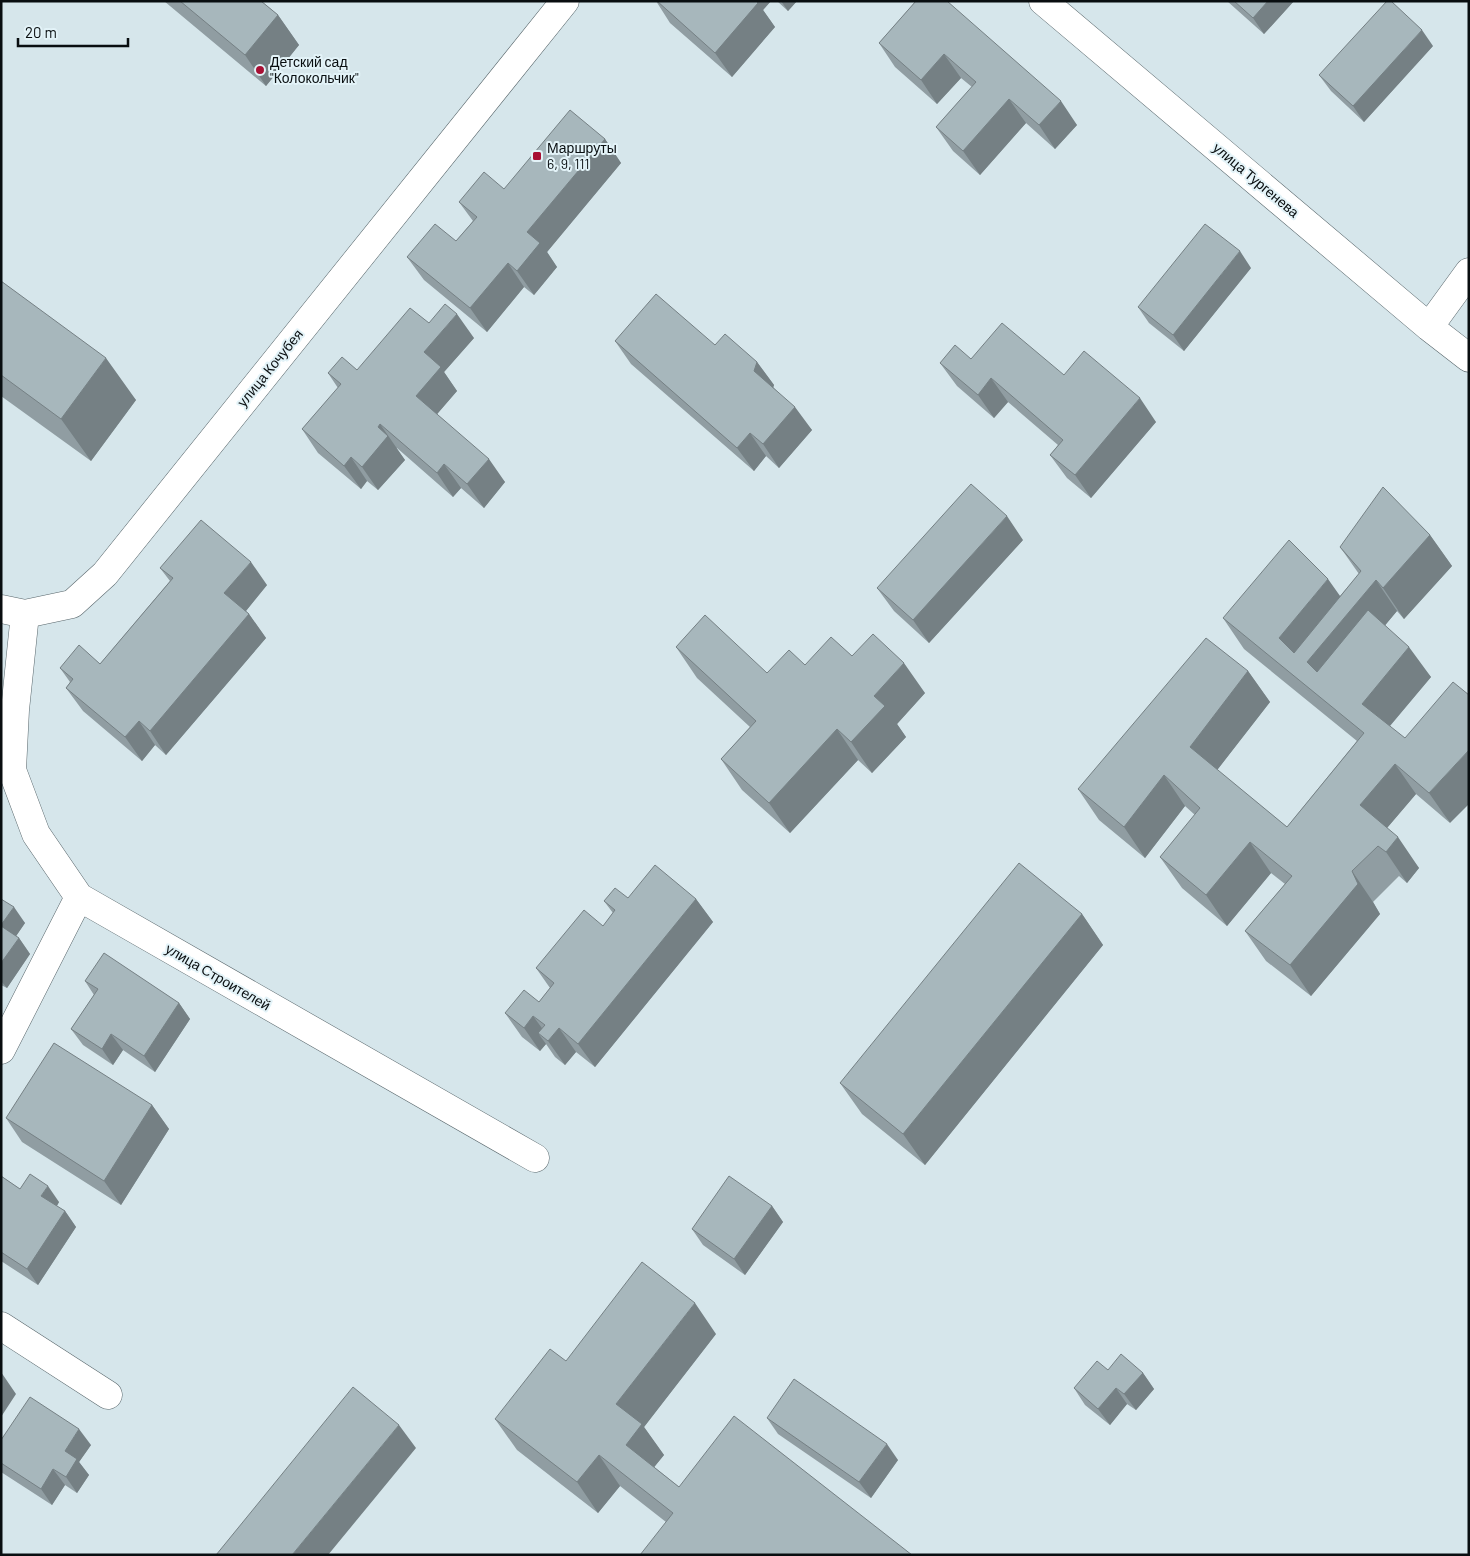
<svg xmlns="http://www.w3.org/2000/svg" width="1470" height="1556" font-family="Barlow,sans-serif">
<rect width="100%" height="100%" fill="#d6e6eb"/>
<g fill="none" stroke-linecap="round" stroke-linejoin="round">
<!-- minor casing -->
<g stroke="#58666b" stroke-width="29">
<path id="minor" d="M 1043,1 L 1429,327 L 1469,358
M 1429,327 L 1469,272
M 15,710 L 12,770 L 36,834 L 79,897 L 535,1158
M 1,720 L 15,710 L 25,614
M 1,1050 L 79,897
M 1,1326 L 108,1395"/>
</g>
<!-- major casing -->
<g stroke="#58666b" stroke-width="29">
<path id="major" d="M 1,609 L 25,614 L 72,604 L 105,574 L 565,1"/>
</g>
<!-- minor -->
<use href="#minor" stroke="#fff" stroke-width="28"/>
<!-- major -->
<use href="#major" stroke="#fff" stroke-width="28"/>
</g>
<!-- wall -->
<path fill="#909da2" d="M 164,1 L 261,1 L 278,15 L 299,45 L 266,86 Z
M 656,1 L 771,1 L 763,10 L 775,27 L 732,77 L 670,23 Z
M 777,1 L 797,1 L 788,11 Z
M 916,1 L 1077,125 L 1055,149 L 1026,123 L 980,175 L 953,151 L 936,127 L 972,87 L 961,78 L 937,104 L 895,67 L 879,43 Z
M 1227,1 L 1294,1 L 1264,34 Z
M 1433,46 L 1364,122 L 1331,91 L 1319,75 Z
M 605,139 L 621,163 L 547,252 L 557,267 L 534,295 L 524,287 L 487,332 L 424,280 L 407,257 L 456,241 L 473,221 L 459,202 L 504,189 Z
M 1251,268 L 1184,351 L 1149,323 L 1138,307 Z
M 1,281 L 136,400 L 91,461 L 1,396 Z
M 429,323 L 474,338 L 444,372 L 457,391 L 437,414 L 505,482 L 484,508 L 461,488 L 453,497 L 397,448 L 396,448 L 405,460 L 378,490 L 367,481 L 361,489 L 318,453 L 302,429 L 338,388 L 328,373 L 357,370 Z
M 615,341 L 757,362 L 774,385 L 773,387 L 812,430 L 779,468 L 766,456 L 754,471 L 631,364 Z
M 971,359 L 1064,375 L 1156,422 L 1091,498 L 1067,478 L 1050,455 L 1058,445 L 1008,402 L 994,418 L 957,386 L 940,363 Z
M 1430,535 L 1452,566 L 1404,619 L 1397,611 L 1385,625 L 1431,677 L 1390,726 L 1450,823 L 1416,794 L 1387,828 L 1419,868 L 1407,883 L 1399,876 L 1373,902 L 1380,914 L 1311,996 L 1266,961 L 1245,931 L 1285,884 L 1271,873 L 1227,926 L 1182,888 L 1160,857 L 1195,815 L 1185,806 L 1145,858 L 1099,820 L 1078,789 L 1248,671 L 1270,702 L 1217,770 L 1287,827 L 1357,741 L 1244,649 L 1223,618 L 1340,596 L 1359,574 L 1340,547 Z
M 1023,540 L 929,643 L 894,611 L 877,588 Z
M 160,568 L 267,585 L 246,611 L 249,614 L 266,638 L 166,755 L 155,745 L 142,761 L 83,711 L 66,688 L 70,682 L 60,668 L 100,664 L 170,581 Z
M 676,647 L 767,673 L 852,656 L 925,693 L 897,724 L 906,737 L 872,773 L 858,760 L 790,833 L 742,790 L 721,759 L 750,727 L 697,678 Z
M 628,898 L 696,899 L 713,922 L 595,1067 L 576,1052 L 565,1065 L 555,1057 L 546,1044 L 540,1051 L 522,1037 L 505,1013 L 539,1002 L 550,988 L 536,968 L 603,926 L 613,913 L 604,901 Z
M 1,899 L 25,923 L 16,936 L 19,938 L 30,954 L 7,988 L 1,985 Z
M 1082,914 L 1103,945 L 925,1165 L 862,1114 L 840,1083 Z
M 85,981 L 179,1003 L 190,1019 L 155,1072 L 123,1050 L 113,1065 L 83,1045 L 71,1029 L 94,995 Z
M 152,1105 L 169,1129 L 121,1205 L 22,1142 L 6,1118 Z
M 1,1176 L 20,1189 L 59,1202 L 57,1206 L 65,1211 L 76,1227 L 38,1285 L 1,1261 Z
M 772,1206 L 783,1222 L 745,1275 L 703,1245 L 692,1229 Z
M 716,1334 L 644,1427 L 664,1455 L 654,1467 L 679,1487 L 912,1555 L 666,1522 L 620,1486 L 598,1513 L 517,1450 L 495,1419 Z
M 1108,1370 L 1143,1373 L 1154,1389 L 1136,1410 L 1127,1404 L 1110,1425 L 1085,1405 L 1074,1388 Z
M 767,1418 L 898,1460 L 871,1498 L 778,1434 Z
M 1,1440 L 91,1445 L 79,1462 L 89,1475 L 77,1493 L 65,1485 L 52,1505 L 1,1472 Z"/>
<!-- shaded-wall -->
<path fill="#758084" d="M 750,1 L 771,1 L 763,10 L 775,27 L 732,77 L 715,53 Z
M 781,1 L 797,1 L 788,11 Z
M 1268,1 L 1294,1 L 1264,34 L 1253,18 Z
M 278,15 L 299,45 L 266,86 L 245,55 Z
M 1422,30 L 1433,46 L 1364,122 L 1353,106 Z
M 944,54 L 961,78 L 937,104 L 921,80 Z
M 1009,99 L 1026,123 L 980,175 L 963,151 Z
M 1061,101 L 1077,125 L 1055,149 L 1039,125 Z
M 605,139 L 621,163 L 547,252 L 557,267 L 534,295 L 517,271 L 527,232 Z
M 1240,251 L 1251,268 L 1184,351 L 1173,335 Z
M 508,263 L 524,287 L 487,332 L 470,308 Z
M 457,314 L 474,338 L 444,372 L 457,391 L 432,420 L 416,396 L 424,352 Z
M 106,358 L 136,400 L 91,461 L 61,419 Z
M 757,362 L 774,385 L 771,395 L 754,371 Z
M 991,378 L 1008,402 L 994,418 L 978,395 Z
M 1140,398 L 1156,422 L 1091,498 L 1075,475 Z
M 795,407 L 812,430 L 779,468 L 763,444 Z
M 380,424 L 405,460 L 378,490 L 362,467 L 378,427 Z
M 750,433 L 766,456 L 754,471 L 737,448 Z
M 351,457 L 367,481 L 361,489 L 344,466 Z
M 489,459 L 505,482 L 484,508 L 467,484 Z
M 444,464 L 461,488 L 453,497 L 437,473 Z
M 1007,516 L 1023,540 L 929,643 L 913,620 Z
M 1430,535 L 1452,566 L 1404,619 L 1383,588 Z
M 251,562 L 267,585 L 241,617 L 224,593 Z
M 1328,579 L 1350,610 L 1300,668 L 1279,638 Z
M 1376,580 L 1397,611 L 1329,693 L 1307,662 Z
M 249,614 L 266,638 L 166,755 L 150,731 Z
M 1409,647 L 1431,677 L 1383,734 L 1362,704 Z
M 904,663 L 925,693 L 897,724 L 906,737 L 872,773 L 851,742 L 874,696 Z
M 1248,671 L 1270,702 L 1211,778 L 1190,747 Z
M 139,721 L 155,745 L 142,761 L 125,737 Z
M 837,729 L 858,760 L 790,833 L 769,803 Z
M 1469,750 L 1469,804 L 1450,823 L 1429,793 Z
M 1395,764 L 1416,794 L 1381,835 L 1360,805 Z
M 1164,775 L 1185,806 L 1145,858 L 1124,827 Z
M 1398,837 L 1419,868 L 1407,883 L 1386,852 Z
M 1250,842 L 1271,873 L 1227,926 L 1206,895 Z
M 1352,871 L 1373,902 L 1380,914 L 1311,996 L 1290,965 Z
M 696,899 L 713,922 L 595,1067 L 578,1044 Z
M 14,907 L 25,923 L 12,942 L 1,926 L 1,925 Z
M 1082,914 L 1103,945 L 925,1165 L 903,1134 Z
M 19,938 L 30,954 L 7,988 L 1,981 L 1,963 Z
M 179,1003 L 190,1019 L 155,1072 L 144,1056 Z
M 533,1016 L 550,1039 L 538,1033 L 546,1044 L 540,1051 L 524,1028 Z
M 559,1028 L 576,1052 L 565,1065 L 548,1041 Z
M 111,1034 L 123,1050 L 113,1065 L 102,1049 Z
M 152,1105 L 169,1129 L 121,1205 L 104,1181 Z
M 48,1186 L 59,1202 L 53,1212 L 41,1196 Z
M 772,1206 L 783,1222 L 745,1275 L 734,1259 Z
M 65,1211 L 76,1227 L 38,1285 L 27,1269 Z
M 695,1303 L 716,1334 L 644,1427 L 664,1455 L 647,1476 L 626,1445 L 616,1404 Z
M 1,1372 L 16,1394 L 1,1417 Z
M 1143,1373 L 1154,1389 L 1136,1410 L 1124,1394 Z
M 1116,1388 L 1127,1404 L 1110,1425 L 1098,1409 Z
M 399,1425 L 416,1448 L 328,1555 L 292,1555 Z
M 79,1429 L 91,1445 L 79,1462 L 89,1475 L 77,1493 L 66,1477 L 65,1451 Z
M 887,1444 L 898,1460 L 871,1498 L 859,1482 Z
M 599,1455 L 620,1486 L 598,1513 L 577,1482 Z
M 53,1469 L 65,1485 L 52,1505 L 41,1489 Z"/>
<!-- building -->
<path fill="#a7b7bc" stroke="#758084" d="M 180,1 L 261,1 L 278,15 L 245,55 Z
M 657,1 L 756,1 L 758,3 L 715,53 Z
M 916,1 L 947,1 L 1061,101 L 1039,125 L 1009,99 L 963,151 L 936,127 L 976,82 L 944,54 L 921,80 L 879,43 Z
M 1234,1 L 1268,1 L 1253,18 Z
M 1387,1 L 1391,1 L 1422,30 L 1353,106 L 1319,75 Z
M 570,110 L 605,139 L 527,232 L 540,243 L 517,271 L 508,263 L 470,308 L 407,257 L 435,224 L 456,241 L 477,217 L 459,202 L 484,172 L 504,189 Z
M 1205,224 L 1240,251 L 1173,335 L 1138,307 Z
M 1,281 L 106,358 L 61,419 L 1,375 Z
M 656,294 L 715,345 L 725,334 L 757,362 L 754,371 L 795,407 L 763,444 L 750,433 L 737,448 L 615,341 Z
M 445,304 L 457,314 L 424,352 L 441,367 L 416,396 L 489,459 L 467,484 L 444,464 L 437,473 L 380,424 L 378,427 L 388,436 L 362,467 L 351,457 L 344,466 L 302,429 L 341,384 L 328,373 L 342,357 L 357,370 L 410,308 L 429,323 Z
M 1002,323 L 1064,375 L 1084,351 L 1140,398 L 1075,475 L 1050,455 L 1063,440 L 991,378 L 978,395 L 940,363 L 955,345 L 971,359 Z
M 971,484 L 1007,516 L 913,620 L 877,588 Z
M 1383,487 L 1430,535 L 1383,588 L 1376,580 L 1307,662 L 1317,672 L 1368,610 L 1409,647 L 1362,704 L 1405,738 L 1453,682 L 1469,695 L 1469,750 L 1429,793 L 1395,764 L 1360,805 L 1398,837 L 1386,852 L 1378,846 L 1352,871 L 1358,884 L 1290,965 L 1245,931 L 1292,876 L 1250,842 L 1206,895 L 1160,857 L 1200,808 L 1164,775 L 1124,827 L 1078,789 L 1206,638 L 1248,671 L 1190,747 L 1287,827 L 1364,733 L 1223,618 L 1289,540 L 1328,579 L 1279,638 L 1294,653 L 1361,571 L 1340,547 Z
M 201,520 L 251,562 L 224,593 L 249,614 L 150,731 L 139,721 L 125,737 L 66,688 L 73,679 L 60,668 L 79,645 L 100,664 L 173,578 L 160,568 Z
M 705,615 L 767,673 L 789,650 L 805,665 L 831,637 L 852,656 L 873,634 L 904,663 L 874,696 L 885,706 L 851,742 L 837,729 L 769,803 L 721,759 L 756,721 L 676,647 Z
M 1019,863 L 1082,914 L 903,1134 L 840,1083 Z
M 655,865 L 696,899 L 578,1044 L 559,1028 L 548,1041 L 538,1033 L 545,1025 L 533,1016 L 524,1028 L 505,1013 L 524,990 L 539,1002 L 554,983 L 536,968 L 584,910 L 603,926 L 615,910 L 604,901 L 615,888 L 628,898 Z
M 1,899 L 14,907 L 1,925 Z
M 1,926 L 19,938 L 1,963 Z
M 104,953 L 179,1003 L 144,1056 L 111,1034 L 102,1049 L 71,1029 L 98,989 L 85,981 Z
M 54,1043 L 152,1105 L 104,1181 L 6,1118 Z
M 30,1174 L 48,1186 L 41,1196 L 65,1211 L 27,1269 L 1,1252 L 1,1176 L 20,1189 Z
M 729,1176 L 772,1206 L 734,1259 L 692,1229 Z
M 642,1262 L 695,1303 L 616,1404 L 642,1424 L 626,1445 L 679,1487 L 734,1416 L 912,1555 L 640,1555 L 673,1513 L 599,1455 L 577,1482 L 495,1419 L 550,1349 L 566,1361 Z
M 1121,1354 L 1143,1373 L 1124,1394 L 1116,1388 L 1098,1409 L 1074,1388 L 1097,1361 L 1108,1370 Z
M 794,1379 L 887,1444 L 859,1482 L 767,1418 Z
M 353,1387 L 399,1425 L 292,1555 L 216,1555 Z
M 30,1397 L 79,1429 L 65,1451 L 77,1459 L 66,1477 L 53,1469 L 41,1489 L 1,1463 L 1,1440 Z"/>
<!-- markers -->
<g fill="#a81034" stroke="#e3f3f8" stroke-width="2">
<circle cx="260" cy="70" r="5"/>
<rect x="532" y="151" width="10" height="10" rx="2.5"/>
</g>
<g text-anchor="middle" stroke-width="4" stroke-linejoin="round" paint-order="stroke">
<!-- poi labels -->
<g font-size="14" fill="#090e10" stroke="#e3f3f8" text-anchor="start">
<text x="270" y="67">Детский сад<tspan x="270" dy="16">"Колокольчик"</tspan></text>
<text x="547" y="153">Маршруты<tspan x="547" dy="16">6, 9, 111</tspan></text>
</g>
<!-- street labels -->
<g font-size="14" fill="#090e10" stroke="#e3f3f8">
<text transform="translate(1256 180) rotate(40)" y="5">улица Тургенева</text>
<text transform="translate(270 368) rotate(-51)" y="5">улица Кочубея</text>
<text transform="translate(218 977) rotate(30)" y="5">улица Строителей</text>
</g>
</g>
<!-- border -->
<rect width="1470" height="1556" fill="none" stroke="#090e10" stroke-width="5"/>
<!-- scale -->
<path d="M18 38v8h110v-8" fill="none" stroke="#090e10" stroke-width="2.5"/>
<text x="25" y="38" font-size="15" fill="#090e10" stroke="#e3f3f8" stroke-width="4" paint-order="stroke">20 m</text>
</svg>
